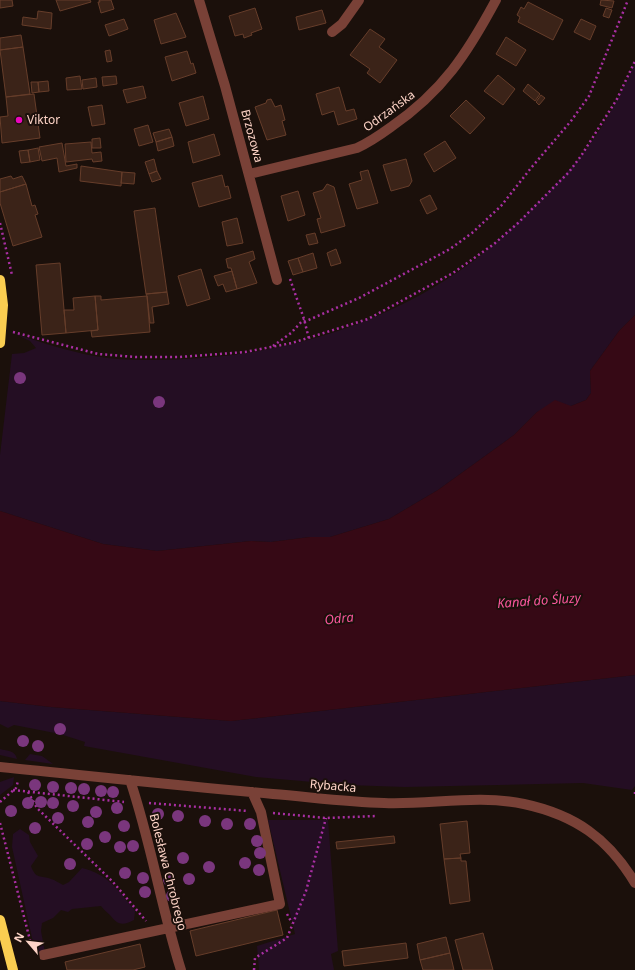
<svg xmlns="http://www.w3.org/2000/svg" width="635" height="970" font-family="'Noto Sans',sans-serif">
<rect width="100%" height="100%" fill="#1b100b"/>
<!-- green -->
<path fill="#240e23" d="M 635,63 L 635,315 L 619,331 L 590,371 L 591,393 L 586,400 L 571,406 L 537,412 L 514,435 L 438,490 L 389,519 L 330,537 L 310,537 L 271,542 L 251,541 L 157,551 L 103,544 L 0,511 L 0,455 L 12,354 L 24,353 L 36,348 L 30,341 L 15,334 C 41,342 67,351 94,356 C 129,362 166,360 202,358 C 298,351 393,320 472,262 C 496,244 517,223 538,202 C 555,184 573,167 588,147 C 607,121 622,92 635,63 Z
M 635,675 L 635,786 L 632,790 L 583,783 L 405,787 L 347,785 L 256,777 L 84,746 L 85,742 L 60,734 L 14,725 L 8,728 L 0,724 L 0,701 L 51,707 L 231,721 Z
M 0,749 C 8,751 15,750 17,759 L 0,755 Z
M 30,754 L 42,756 L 53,764 L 25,760 Z
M 14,777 L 13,785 L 0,795 L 0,782 Z
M 268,820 L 328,820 L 338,951 L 331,954 L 334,970 L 259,970 L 257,946 L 295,934 Z
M 20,829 L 29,835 L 30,842 L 38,856 L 31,866 C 36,880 41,875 51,879 C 55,880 59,883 63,885 L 69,882 L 82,868 C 108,874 119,891 135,911 L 134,920 C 123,926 117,925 110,915 C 107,912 104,910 101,906 L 72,909 L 68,912 L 61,910 L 53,918 L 42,923 L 41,931 L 45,953 L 36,956 L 12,847 L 13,834 Z"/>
<!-- water -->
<path fill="#360915" d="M 635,315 L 635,675 L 231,721 L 51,707 L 0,701 L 0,511 L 103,544 L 157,551 L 251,541 L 271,542 L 310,537 L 330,537 L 389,519 L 438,490 L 514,435 L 537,412 L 555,400 L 571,406 L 586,400 L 591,393 L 590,371 L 619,331 Z"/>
<!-- building -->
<path fill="#3b2318" stroke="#663d2a" d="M 0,0 L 12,0 L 13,6 L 0,8 Z
M 56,0 L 90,0 L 91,2 L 60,11 Z
M 99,0 L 111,0 L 114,9 L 101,13 L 98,2 L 100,2 Z
M 601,0 L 614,1 L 612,8 L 600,5 Z
M 528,2 L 563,20 L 553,40 L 518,22 L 520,17 L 517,15 L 521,7 L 524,9 Z
M 255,8 L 262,29 L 251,33 L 252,35 L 244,38 L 243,34 L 235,36 L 229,16 Z
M 606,8 L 612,10 L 609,18 L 603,16 Z
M 322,10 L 326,23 L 299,30 L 296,17 Z
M 38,11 L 52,13 L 51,29 L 22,25 L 23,17 L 37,19 Z
M 176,13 L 186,37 L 161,44 L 154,20 Z
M 124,19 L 128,29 L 109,36 L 105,25 Z
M 581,19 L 596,26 L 590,40 L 574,32 Z
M 370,29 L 385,39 L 379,47 L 397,60 L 380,83 L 367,73 L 370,69 L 350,55 Z
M 21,35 L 23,47 L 0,50 L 0,38 Z
M 506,37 L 526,50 L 516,66 L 496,54 Z
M 23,47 L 30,94 L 6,97 L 0,50 Z
M 110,50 L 112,61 L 107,62 L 105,51 Z
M 187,51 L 191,64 L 193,63 L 196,73 L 172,81 L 165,57 Z
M 498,75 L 515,89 L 503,105 L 484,91 Z
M 80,76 L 82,89 L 67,90 L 66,78 Z
M 116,76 L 117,84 L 103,86 L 102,77 Z
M 96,78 L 97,87 L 83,89 L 82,80 Z
M 48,81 L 49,91 L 39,92 L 38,82 Z
M 31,82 L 38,82 L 39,92 L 32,93 Z
M 528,84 L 540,94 L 535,101 L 523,91 Z
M 143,86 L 146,98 L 127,103 L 123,90 Z
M 339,87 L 346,111 L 354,109 L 357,119 L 338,125 L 334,111 L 322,115 L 316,94 Z
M 34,94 L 40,138 L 2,143 L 0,117 L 8,116 L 6,97 Z
M 541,95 L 545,98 L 539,105 L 536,102 Z
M 203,96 L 209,119 L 186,126 L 179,103 Z
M 271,99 L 275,107 L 281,105 L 285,120 L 282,121 L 286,135 L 267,140 L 255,107 L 266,103 L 267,100 Z
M 466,100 L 485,118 L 470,134 L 450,116 Z
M 102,105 L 105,124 L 92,126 L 88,107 Z
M 148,125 L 153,142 L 139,146 L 134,129 Z
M 169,129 L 172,137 L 156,142 L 153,133 Z
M 214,134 L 220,155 L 193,163 L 188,142 Z
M 172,137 L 174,146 L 158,151 L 156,142 Z
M 100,138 L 101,148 L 92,148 L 92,139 Z
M 445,141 L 456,158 L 434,172 L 424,154 Z
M 91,142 L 92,153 L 101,152 L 102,161 L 93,162 L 92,159 L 66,162 L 65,144 Z
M 62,143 L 66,166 L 77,164 L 77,168 L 59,172 L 57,158 L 42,161 L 39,147 Z
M 38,148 L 40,160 L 30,162 L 28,150 Z
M 28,150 L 30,162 L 21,163 L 19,151 Z
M 154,159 L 157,171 L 149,174 L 145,162 Z
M 406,159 L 412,181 L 409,186 L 391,191 L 383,165 Z
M 81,166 L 122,172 L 121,186 L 80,181 Z
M 368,170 L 378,203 L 357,209 L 349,184 L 362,180 L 360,172 Z
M 157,171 L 161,179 L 152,182 L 149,174 Z
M 122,172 L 135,173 L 134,184 L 121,183 Z
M 222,175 L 225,187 L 228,186 L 231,198 L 199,207 L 192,183 Z
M 11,176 L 13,179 L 22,176 L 26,184 L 0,192 L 0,179 Z
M 26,184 L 32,206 L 35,205 L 38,214 L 35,215 L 42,237 L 13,246 L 0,203 L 0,192 Z
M 327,184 L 334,187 L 345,226 L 321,233 L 317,219 L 321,218 L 313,193 L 323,190 Z
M 298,191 L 305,215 L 288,221 L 281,196 Z
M 430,195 L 437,209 L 427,214 L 420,200 Z
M 155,208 L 167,292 L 146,294 L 134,211 Z
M 237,218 L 243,243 L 227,246 L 222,222 Z
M 315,233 L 318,243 L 309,245 L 306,235 Z
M 336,249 L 341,263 L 331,266 L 327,253 Z
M 253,251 L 255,259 L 249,262 L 257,283 L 237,289 L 231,268 L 228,268 L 226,259 Z
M 313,253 L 317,268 L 303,272 L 298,258 Z
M 298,258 L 303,272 L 293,275 L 288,261 Z
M 60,263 L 66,333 L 42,335 L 36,265 Z
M 201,269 L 210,299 L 187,306 L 178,276 Z
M 232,271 L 237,289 L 226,292 L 223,284 L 218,286 L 214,276 Z
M 167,292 L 169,304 L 152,307 L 154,323 L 150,323 L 147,296 L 146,294 Z
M 95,296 L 101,296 L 101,300 L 147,296 L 150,332 L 92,337 L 91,331 L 98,330 Z
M 95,296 L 98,330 L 66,333 L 64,310 L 74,310 L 73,298 Z
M 467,821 L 470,853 L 460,854 L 461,858 L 444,859 L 440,824 Z
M 394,836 L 395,843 L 337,849 L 336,842 Z
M 461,858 L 461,861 L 466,861 L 470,901 L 450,904 L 444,859 Z
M 277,910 L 283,935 L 196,956 L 190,931 Z
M 483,933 L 493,970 L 463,970 L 455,940 Z
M 446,937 L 450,953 L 420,960 L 417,944 Z
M 406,943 L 408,958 L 344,966 L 342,951 Z
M 140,944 L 145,967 L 133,970 L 67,970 L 65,962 Z
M 450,953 L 454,970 L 423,970 L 420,960 Z"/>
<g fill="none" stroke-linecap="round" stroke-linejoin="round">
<!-- path -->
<path stroke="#a92fa3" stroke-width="2.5" stroke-dasharray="2 3" stroke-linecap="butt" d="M 0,223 L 12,275
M 290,279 L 304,319 L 309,339
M 304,322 L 359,298 L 450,249 L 472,233 L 501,206 L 531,168 L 571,121 L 589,96 L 628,0
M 13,332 L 98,354 L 136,357 L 180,357 L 245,352 L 292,343 L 368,319 L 453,273 L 494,244 L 518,223 L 569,172 L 581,156 L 617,99 L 635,61
M 273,346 L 291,333 L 304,319
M 13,790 L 124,802
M 28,792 L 37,808 L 113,882 L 146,921
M 635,792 L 635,797
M 0,802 L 16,788 L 18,781
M 149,803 L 248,811
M 273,813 L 326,818 L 376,816
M 0,823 L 32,948
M 287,914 L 292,923
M 254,970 L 255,958 L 287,938 L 306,891 L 326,818"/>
<!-- minor -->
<path stroke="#794137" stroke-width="10" d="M 199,0 L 225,86 L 277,280
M 332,32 L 342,24 L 359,0
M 249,174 L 357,148 C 370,142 380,135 391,127 C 443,91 467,54 496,0
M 0,767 C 91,776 182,786 273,794 C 310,797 347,802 384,803 C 430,805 478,794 524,804 C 575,815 608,838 635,883
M 130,780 C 151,842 161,907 181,970
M 43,955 L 280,904 L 261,812 L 252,792"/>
<!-- major -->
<path stroke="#facd51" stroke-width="10" d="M 0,280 L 3,305 L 0,343
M 0,920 L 13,970"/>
</g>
<!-- trees -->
<g fill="#7a367d">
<circle cx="20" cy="378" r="6"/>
<circle cx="159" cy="402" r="6"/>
<circle cx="60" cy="729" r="6"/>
<circle cx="23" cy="741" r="6"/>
<circle cx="38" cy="746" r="6"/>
<circle cx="35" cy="785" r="6"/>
<circle cx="53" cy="787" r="6"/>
<circle cx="71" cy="788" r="6"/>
<circle cx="84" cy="789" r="6"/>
<circle cx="101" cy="791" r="6"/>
<circle cx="113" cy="792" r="6"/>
<circle cx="41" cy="802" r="6"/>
<circle cx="28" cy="803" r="6"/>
<circle cx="53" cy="803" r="6"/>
<circle cx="73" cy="806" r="6"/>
<circle cx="117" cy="808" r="6"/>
<circle cx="11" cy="811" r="6"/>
<circle cx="96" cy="812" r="6"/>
<circle cx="158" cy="814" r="6"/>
<circle cx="178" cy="816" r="6"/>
<circle cx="58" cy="818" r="6"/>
<circle cx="205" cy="821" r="6"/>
<circle cx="88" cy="822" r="6"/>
<circle cx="227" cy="824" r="6"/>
<circle cx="250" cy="824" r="6"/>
<circle cx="124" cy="826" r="6"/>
<circle cx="35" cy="828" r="6"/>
<circle cx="105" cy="837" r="6"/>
<circle cx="257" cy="841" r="6"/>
<circle cx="87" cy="844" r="6"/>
<circle cx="133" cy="846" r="6"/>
<circle cx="120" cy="847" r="6"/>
<circle cx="260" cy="853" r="6"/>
<circle cx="183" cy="858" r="6"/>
<circle cx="245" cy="863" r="6"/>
<circle cx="70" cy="864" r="6"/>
<circle cx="209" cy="867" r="6"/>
<circle cx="259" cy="870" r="6"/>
<circle cx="125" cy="873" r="6"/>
<circle cx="143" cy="878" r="6"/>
<circle cx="189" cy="879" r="6"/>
<circle cx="169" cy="880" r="6"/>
<circle cx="145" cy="892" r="6"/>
<circle cx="172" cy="896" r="6"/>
</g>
<!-- markers -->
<circle fill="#ea06ba" stroke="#1b100b" stroke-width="1.5" cx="19" cy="120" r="4"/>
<g text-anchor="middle" stroke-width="4" stroke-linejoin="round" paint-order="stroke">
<!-- street labels -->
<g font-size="12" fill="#fdd3c6" stroke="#1b100b">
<text transform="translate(389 111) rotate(-36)" y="4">Odrzańska</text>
<text transform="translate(252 136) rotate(75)" y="4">Brzozowa</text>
<text transform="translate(333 786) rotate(5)" y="4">Rybacka</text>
<text transform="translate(168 872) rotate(76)" y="4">Bolesława Chrobrego</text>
</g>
<!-- poi labels -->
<g font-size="12" fill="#fdd3c6" stroke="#1b100b" text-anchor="start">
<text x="27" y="124">Viktor</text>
</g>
<!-- water labels -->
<g font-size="13" font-style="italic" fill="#fa579d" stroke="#1b100b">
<text transform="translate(539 600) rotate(-4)" y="5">Kanał do Śluzy</text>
<text transform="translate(339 618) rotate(-6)" y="5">Odra</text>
</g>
</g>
<!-- north arrow -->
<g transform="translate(28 942) rotate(298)" stroke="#1b100b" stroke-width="3" paint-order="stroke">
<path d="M0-3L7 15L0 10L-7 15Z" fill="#fdd3c6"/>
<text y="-6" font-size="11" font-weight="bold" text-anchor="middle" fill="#fdd3c6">N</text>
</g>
</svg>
